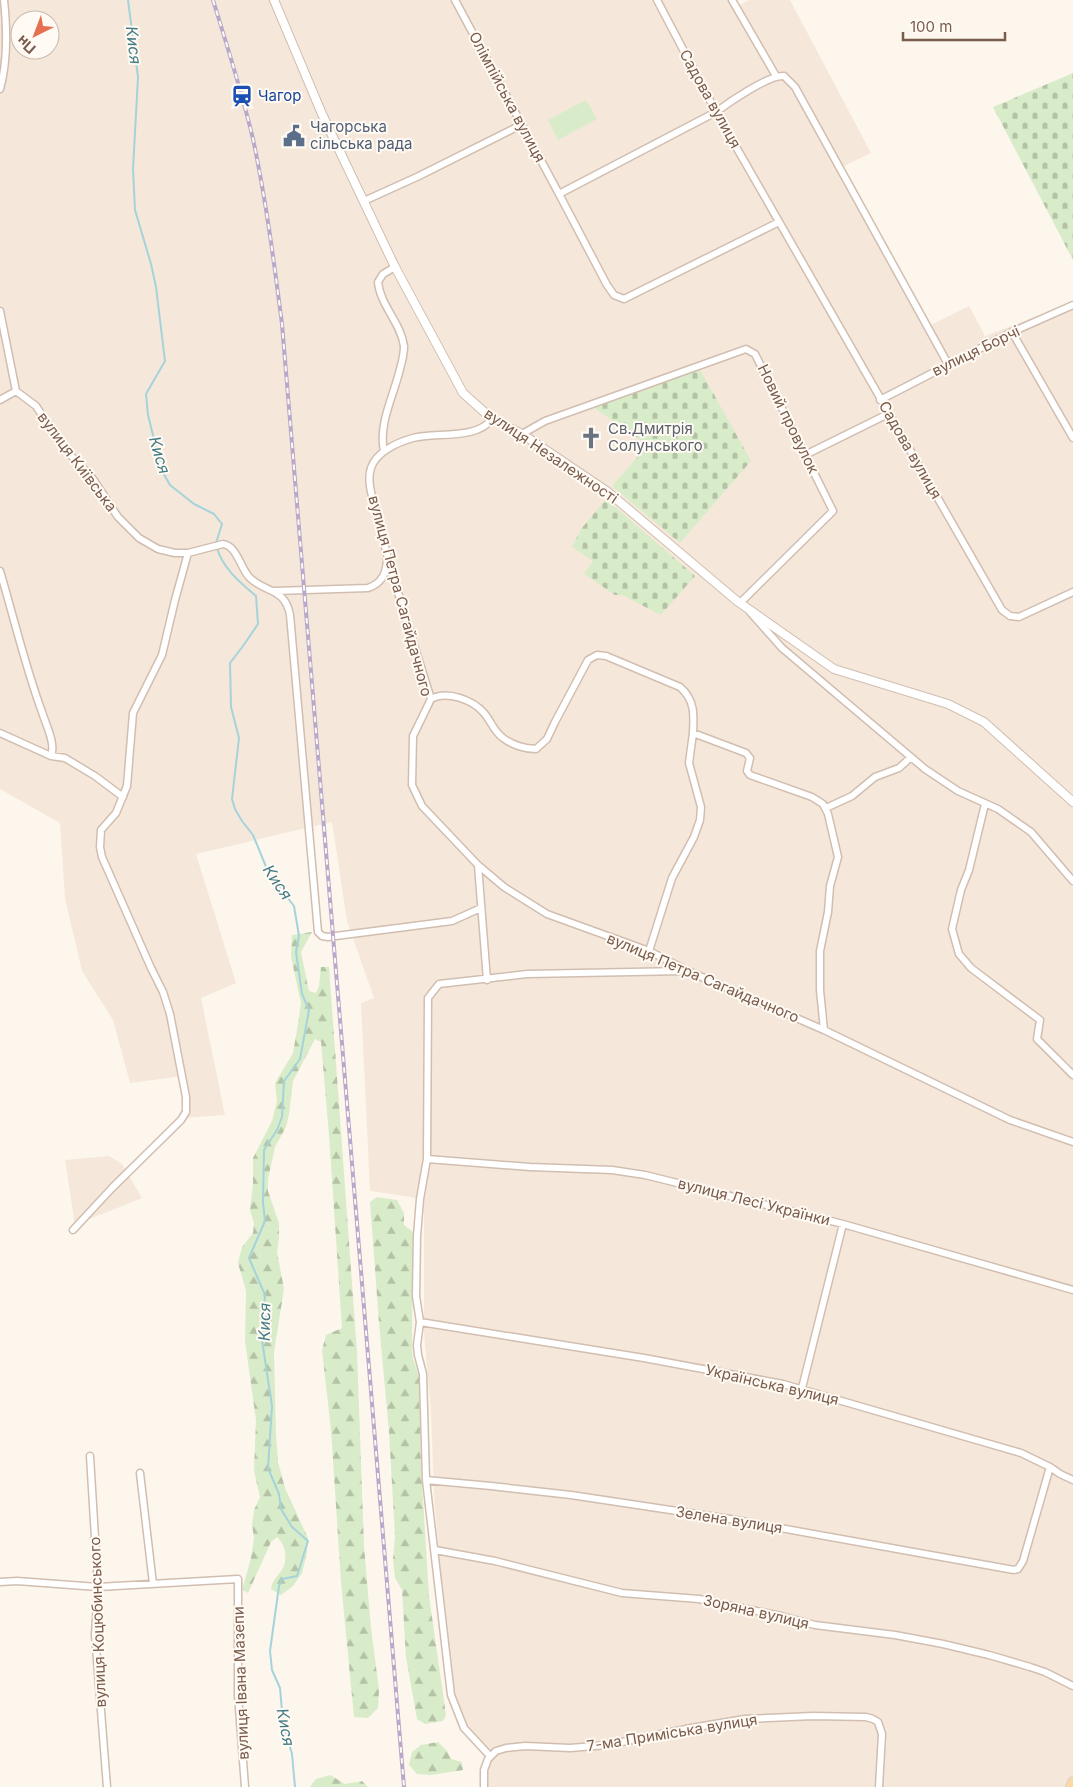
<svg xmlns="http://www.w3.org/2000/svg" width="1073" height="1787" font-family="Inter,sans-serif">
<defs>
<pattern id="forest-firs" width="22" height="20" patternUnits="userSpaceOnUse" patternTransform="scale(1.25)"><rect width="22" height="20" fill="#d8ecc9"/><path d="M5 1l3.5 6h-7zM16 11l3.5 6h-7z" fill="#b4c2a5"/></pattern>
<pattern id="cemetery-stones" width="16" height="16" patternUnits="userSpaceOnUse" patternTransform="scale(1.25)"><rect width="16" height="16" fill="#d8ecc9"/><path d="M2 7V4a2 2 0 0 1 4 0v3zM10 15v-3a2 2 0 0 1 4 0v3z" fill="#b4c2a5"/></pattern>
</defs>
<rect width="100%" height="100%" fill="#fdf6ec"/>
<!-- residential -->
<path fill="#f5e8da" fill-rule="evenodd" d="M 0,0 L 734,0 L 738,6 L 749,0 L 790,0 L 871,153 L 842,167 L 931,325 L 969,306 L 985,336 L 1073,302 L 1073,1787 L 487,1787 L 486,1744 L 478,1743 L 463,1723 L 454,1700 L 447,1649 L 434,1495 L 431,1411 L 424,1333 L 424,1199 L 370,1191 L 361,1003 L 374,998 L 347,921 L 332,822 L 196,854 L 236,983 L 201,998 L 225,1115 L 184,1118 L 183,1076 L 130,1083 L 113,1020 L 82,971 L 65,898 L 60,823 L 0,789 ZM 20,20 L 50,20 L 50,50 L 20,50 ZM 591,406 L 751,461 L 612,487 L 649,445 Z
M 109,1156 L 122,1164 L 142,1198 L 75,1225 L 65,1160 Z"/>
<!-- forest -->
<path fill="url(#forest-firs)" d="M 312,932 L 301,952 L 309,991 L 316,993 L 319,986 L 321,967 L 329,967 L 357,1352 L 364,1546 L 371,1628 L 379,1690 L 378,1708 L 368,1718 L 354,1717 L 341,1582 L 331,1430 L 322,1350 L 326,1335 L 342,1328 L 329,1135 L 321,1042 L 315,1039 L 293,1081 L 289,1114 L 286,1127 L 275,1147 L 268,1179 L 268,1191 L 279,1223 L 279,1238 L 277,1252 L 284,1289 L 274,1352 L 276,1435 L 278,1462 L 285,1488 L 308,1538 L 307,1552 L 302,1573 L 293,1586 L 281,1595 L 271,1589 C 273,1578 278,1577 283,1568 C 288,1558 285,1544 277,1537 L 271,1542 L 248,1593 L 242,1590 L 251,1558 L 254,1538 L 252,1525 L 254,1510 L 260,1497 L 254,1471 L 256,1420 L 245,1341 L 246,1291 L 238,1263 L 242,1247 L 253,1233 L 254,1223 L 250,1210 L 253,1183 L 253,1158 L 272,1121 L 277,1101 L 275,1083 L 293,1053 L 298,1024 L 301,1003 L 291,957 L 292,935 Z
M 377,1197 L 397,1200 L 404,1213 L 404,1225 L 413,1232 L 412,1346 L 413,1359 L 419,1376 L 421,1468 L 429,1596 L 446,1715 L 443,1721 L 425,1724 L 417,1719 L 406,1657 L 402,1590 L 395,1578 L 393,1559 L 395,1536 L 389,1432 L 379,1323 L 370,1202 Z
M 438,1742 L 447,1751 L 451,1759 L 462,1762 L 463,1770 L 431,1775 L 417,1774 L 409,1765 L 412,1752 L 421,1745 Z
M 330,1775 L 345,1784 L 362,1781 L 368,1787 L 310,1787 L 316,1779 Z"/>
<!-- cemetery -->
<path fill="url(#cemetery-stones)" d="M 1073,73 L 1073,260 L 993,107 Z
M 697,364 L 751,461 L 680,543 L 612,486 L 648,445 L 591,406 Z
M 606,499 L 695,576 L 661,615 L 622,595 L 615,595 L 584,574 L 593,561 L 572,547 L 581,529 Z"/>
<!-- garden -->
<path fill="#d8ecc9" d="M 586,100 L 597,119 L 558,140 L 548,120 Z"/>
<g fill="none" stroke-linecap="round" stroke-linejoin="round">
<!-- stream -->
<path stroke="#a5d3da" stroke-width="2" d="M 128,0 L 138,77 L 133,169 L 135,210 L 151,264 L 156,287 L 165,361 L 146,394 L 148,415 L 162,471 L 170,485 L 194,504 L 214,514 L 222,524 L 216,543
M 217,548 C 223,569 241,583 256,596 L 258,624 L 243,646 L 230,663 L 231,707 L 239,738 L 232,799 L 235,809 L 242,821 L 253,835 L 269,874 L 294,906 L 299,936 L 296,952 L 302,994 L 309,1010 L 300,1059 L 284,1081 L 282,1117 L 277,1130 L 264,1150 L 263,1202 L 265,1221 L 249,1258 L 265,1295 L 262,1340 L 272,1406 L 268,1468 L 279,1494 L 281,1509 L 292,1527 L 308,1541 L 297,1576 L 282,1579 L 279,1586 L 270,1651 L 272,1670 L 280,1688 L 283,1723 L 292,1754 L 295,1787"/>
<!-- minor casing -->
<g stroke="#d1beb0" stroke-width="9">
<path id="minor" d="M 455,0 L 559,194
M 657,0 L 716,112 L 1002,610 L 1010,616 L 1019,617 L 1073,592
M 732,0 L 776,76
M 0,89 C 8,61 7,29 4,0
M 364,201 L 419,176 L 521,125
M 779,222 L 624,299 L 614,295 L 607,285 L 559,194 L 716,112 C 728,103 770,74 784,76 L 795,87 L 948,364
M 0,311 L 16,391 L 36,406 L 62,446 L 93,479 L 118,517 L 139,538 L 158,549 L 175,553 L 188,553 L 223,544 C 237,546 240,567 249,577 C 264,593 285,587 290,615 L 318,932 L 322,936 L 328,937 L 452,921 L 481,908
M 1012,332 L 1073,438
M 0,400 L 16,391
M 880,400 L 1012,332 L 1073,305
M 492,419 C 477,440 436,432 413,438 C 398,442 376,452 371,468 C 366,483 374,501 377,516 C 392,578 412,638 431,699 L 413,736 L 412,785 L 422,806 L 478,865 L 504,887 L 547,914 L 649,951 L 688,971 L 824,1030 L 1010,1120 L 1073,1142
M 522,434 L 545,421 L 746,349 L 755,354 L 833,511 L 740,603
M 384,451 C 378,424 394,395 400,369 C 402,362 404,353 404,346 C 401,323 380,305 378,282 L 383,274 L 395,267
M 805,455 L 888,414
M 0,571 C 14,618 25,666 42,712 C 46,725 56,744 51,756
M 275,591 L 368,588 C 382,583 386,574 387,560
M 750,612 L 782,648 L 925,769 L 958,791 L 998,809 L 1031,832 L 1073,881
M 431,699 C 447,690 473,700 484,713 C 491,721 494,732 503,738 C 512,745 525,749 536,749 L 547,739 L 555,722 L 588,660 L 597,655 L 606,656 L 680,687 C 695,700 694,715 693,733 L 746,753 L 750,758 L 747,771 L 750,775 L 812,797 L 823,804 L 828,814 L 838,857 L 830,886 L 828,912 L 820,951 L 820,990 L 824,1030
M 0,733 L 51,756 L 65,758 L 95,776 L 123,797
M 985,804 L 969,870 L 961,890 L 952,929 L 959,954 L 971,968 L 1040,1020 L 1037,1039 L 1073,1075
M 826,808 L 852,796 L 875,777 L 899,768 L 910,758
M 478,865 L 487,980
M 649,951 L 672,878 L 694,837 L 700,820 L 701,807 L 689,763 L 693,733
M 427,1159 L 530,1167 L 612,1170 L 645,1175 L 843,1224 L 1073,1290
M 73,1230 L 112,1188 L 181,1120 L 186,1112 L 186,1097 L 170,1014 L 163,992 L 151,968 L 102,857 L 100,847 L 101,830 L 116,813 L 127,786 L 133,713 L 162,655 L 175,600 L 188,553
M 420,1322 L 644,1358 L 783,1384 L 1021,1453 L 1050,1467 L 1023,1561 L 1018,1569 L 1014,1570 L 730,1519 L 571,1495 L 491,1486 L 426,1480
M 802,1388 L 843,1224
M 90,1456 L 98,1587 L 95,1635 L 107,1787
M 1050,1467 L 1060,1474 L 1073,1480
M 140,1473 L 153,1584
M 435,1550 L 495,1561 L 622,1593 L 699,1599 L 781,1616 L 815,1625 L 895,1635 L 943,1644 L 989,1655 L 1030,1667 L 1045,1672 L 1073,1686
M 0,1582 L 17,1581 L 98,1587 L 238,1579 L 238,1695 L 245,1787
M 490,1756 L 464,1728 L 451,1695 L 426,1480 L 423,1374 L 418,1355 L 417,1345 L 420,1322 L 416,1296 L 417,1236 L 420,1199 L 427,1159 L 428,998 L 439,984 L 527,974 L 684,971
M 484,1787 L 484,1770 L 488,1759 L 496,1751 L 506,1748 L 525,1746 L 570,1748 L 607,1745 L 691,1728 L 745,1719 L 813,1716 L 866,1717 L 873,1719 L 878,1722 L 882,1734 L 879,1787"/>
</g>
<!-- tertiary casing -->
<g stroke="#d1beb0" stroke-width="10">
<path id="tertiary" d="M 274,0 L 322,114 L 395,267 L 463,393 L 492,419 L 522,434 L 608,492 L 737,601 L 834,669 L 948,704 L 984,722 L 1073,802"/>
</g>
<!-- primary casing -->
<g stroke="#dad1cd" stroke-width="12">
<path id="primary" d="M 1071,1787 L 1073,1782"/>
</g>
<!-- minor -->
<use href="#minor" stroke="#fff" stroke-width="6"/>
<!-- tertiary -->
<use href="#tertiary" stroke="#fff" stroke-width="8"/>
<!-- primary -->
<use href="#primary" stroke="#fbd9a5" stroke-width="10"/>
<!-- rail casing -->
<g stroke="#b9a8c9" stroke-width="4">
<path id="rail" d="M 213,0 C 227,46 242,92 253,139 C 266,200 274,262 282,324 L 404,1787"/>
</g>
<!-- rail -->
<use href="#rail" stroke="#fffaf3" stroke-width="2" stroke-dasharray="5.5" stroke-linecap="butt"/>
</g>
<!-- icons -->
<defs>
<g id="station-bare" transform="scale(1.725)"><path d="M-3-6H3Q5-6 5-4V2Q5 4 3 4L4.5 6H3L1.5 4h-3L-3 6H-4.5L-3 4Q-5 4-5 2V-4Q-5-6-3-6ZM-3.5-4v3h7v-3ZM-3.5 1v1.5H-2V1ZM2 1v1.5H3.5V1Z" fill="#1a4fb4" stroke="#fffaf3" stroke-width="2.5" paint-order="stroke"/></g>
<g id="civic-bare" transform="scale(1.725)"><path d="M-.6-6.5H3V-4.5H.6V-3L4-1V1h2V6H-6V1h2V-1L-.6-3ZM-1.2 2.5V6h2.4V2.5Z" fill="#5c6f8a" stroke="#fffaf3" stroke-width="2.5" paint-order="stroke"/></g>
<g id="church-bare" transform="scale(1.725)"><path d="M-1.2-6h2.4v3.5h3.3v2.4h-3.3V6h-2.4V-.1h-3.3v-2.4h3.3Z" fill="#6b7280" stroke="#fffaf3" stroke-width="2.5" paint-order="stroke"/></g>
</defs>
<g fill-rule="evenodd">
<use href="#station-bare" x="242" y="96"/>
<use href="#civic-bare" x="294" y="136"/>
<use href="#church-bare" x="591" y="438"/>
</g>
<g text-anchor="middle" stroke-width="4" stroke-linejoin="round" paint-order="stroke">
<!-- transit labels -->
<g font-size="15" fill="#164399" stroke="#fffaf3" text-anchor="start">
<text x="258" y="101">Чагор</text>
</g>
<!-- street labels -->
<g font-size="15" fill="#7a5c4d" stroke="#fffaf3">
<text transform="translate(507 97) rotate(62)" y="5">Олімпійська вулиця</text>
<text transform="translate(710 99) rotate(61)" y="5">Садова вулиця</text>
<text transform="translate(976 351) rotate(-26)" y="5">вулиця Борчі</text>
<text transform="translate(788 419) rotate(64)" y="5">Новий провулок</text>
<text transform="translate(910 450) rotate(60)" y="5">Садова вулиця</text>
<text transform="translate(551 456) rotate(34)" y="5">вулиця Незалежності</text>
<text transform="translate(77 462) rotate(53)" y="5">вулиця Київська</text>
<text transform="translate(400 596) rotate(75)" y="5">вулиця Петра Сагайдачного</text>
<text transform="translate(703 978) rotate(23)" y="5">вулиця Петра Сагайдачного</text>
<text transform="translate(754 1202) rotate(14)" y="5">вулиця Лесі Українки</text>
<text transform="translate(772 1385) rotate(13)" y="5">Українська вулиця</text>
<text transform="translate(729 1520) rotate(9)" y="5">Зелена вулиця</text>
<text transform="translate(756 1612) rotate(13)" y="5">Зоряна вулиця</text>
<text transform="translate(98 1622) rotate(-92)" y="5">вулиця Коцюбинського</text>
<text transform="translate(241 1683) rotate(-92)" y="5">вулиця Івана Мазепи</text>
<text transform="translate(672 1733) rotate(-9)" y="5">7-ма Приміська вулиця</text>
</g>
<!-- service labels -->
<g font-size="15" fill="#4e5e75" stroke="#fffaf3" text-anchor="start">
<text x="310" y="132">Чагорська<tspan x="310" dy="17">сільська рада</tspan></text>
</g>
<!-- worship labels -->
<g font-size="15" fill="#5b616d" stroke="#fffaf3" text-anchor="start">
<text x="608" y="434">Св.Дмитрія<tspan x="608" dy="17">Солунського</tspan></text>
</g>
<!-- water labels -->
<g font-size="16" font-style="italic" fill="#437c86" stroke="#fffaf3">
<text transform="translate(134 45) rotate(83)" y="6">Кися</text>
<text transform="translate(160 455) rotate(73)" y="6">Кися</text>
<text transform="translate(278 882) rotate(56)" y="6">Кися</text>
<text transform="translate(264 1322) rotate(-89)" y="6">Кися</text>
<text transform="translate(286 1727) rotate(79)" y="6">Кися</text>
</g>
</g>
<!-- north arrow -->
<g transform="translate(35 35) rotate(222)"><circle r="24" fill="#fffaf3" stroke="#cabbb1"/>
<path d="M0-4L9 19L0 12L-9 19Z" fill="#e76f51"/>
<text y="-8" font-size="14" font-weight="bold" text-anchor="middle" fill="#7a5c4d">Пн</text>
</g>
<!-- scale -->
<path d="M903 32v8h102v-8" fill="none" stroke="#7a5c4d" stroke-width="2.5"/>
<text x="910" y="32" font-size="15" fill="#7a5c4d" stroke="#fffaf3" stroke-width="4" paint-order="stroke">100 m</text>
</svg>
